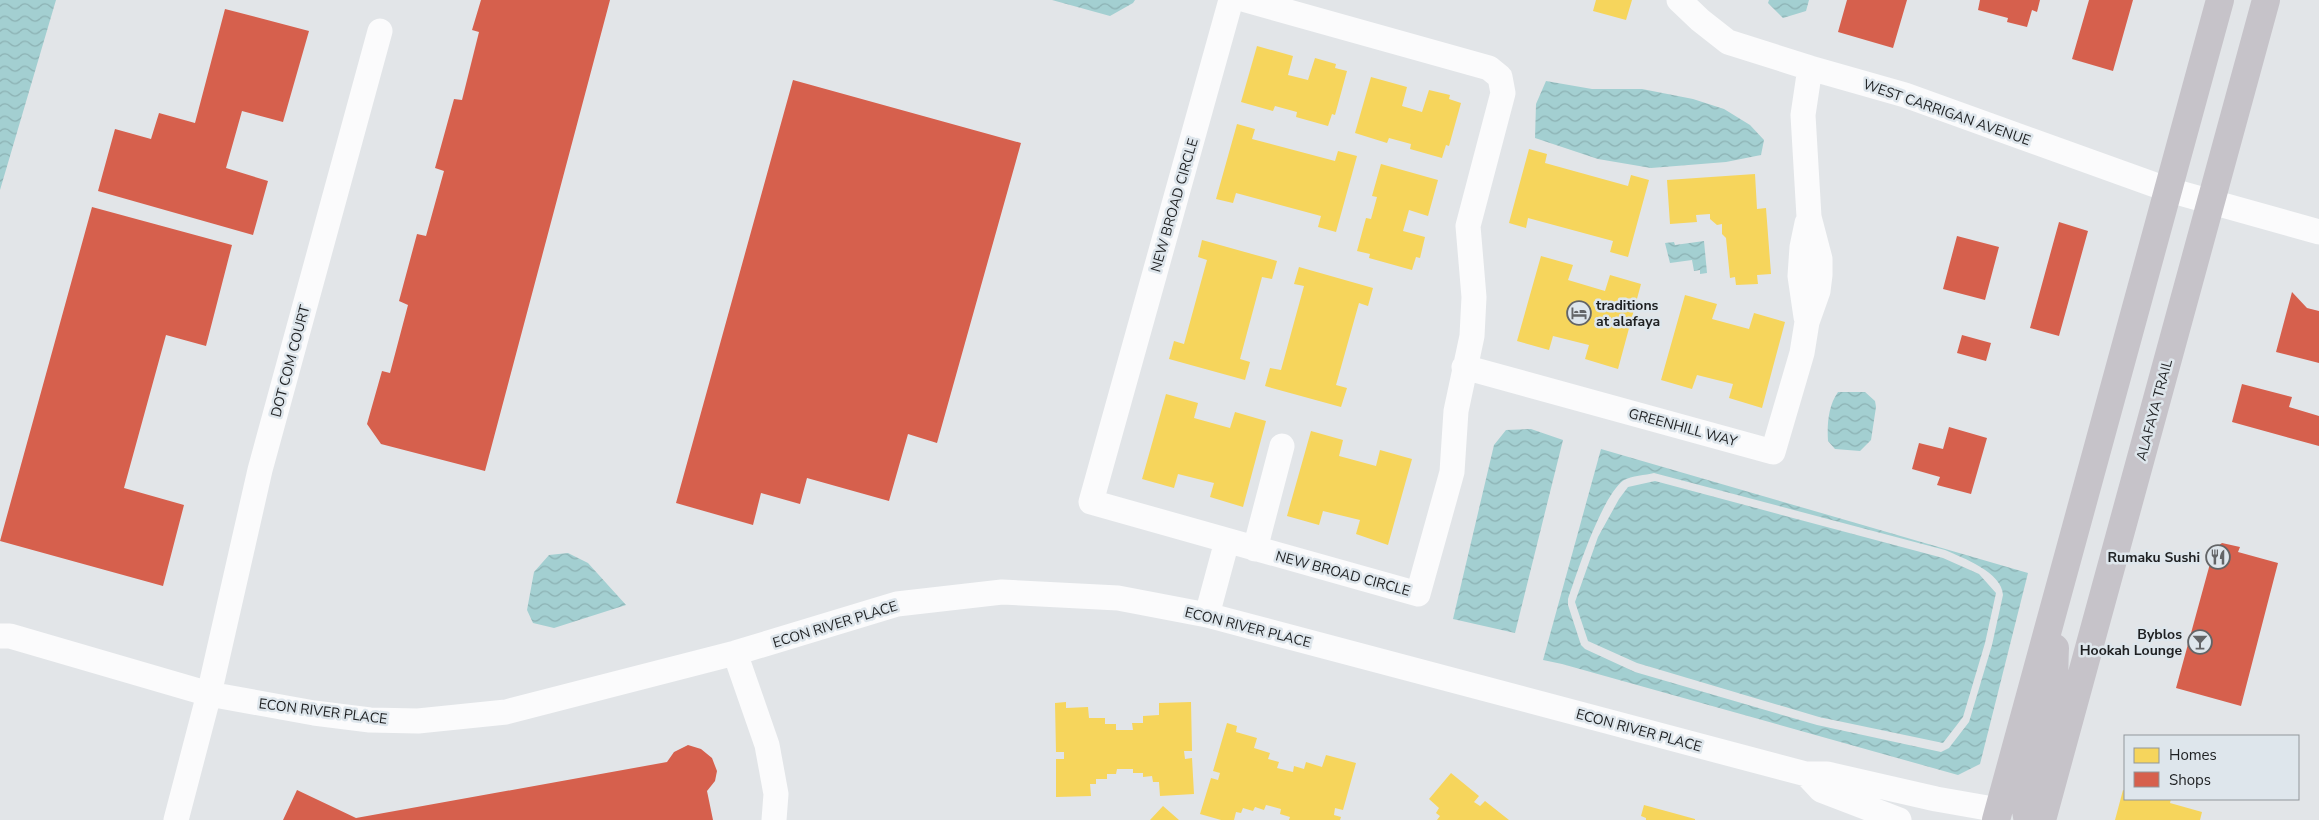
<svg xmlns="http://www.w3.org/2000/svg" width="2319" height="820" font-family="'Nunito Sans',sans-serif">
<defs>
<pattern id="water-waves" width="16" height="10" patternUnits="userSpaceOnUse" patternTransform="scale(1.25)"><rect width="16" height="10" fill="#a3cfd1"/><path d="M0 5q4-4 8 0t8 0" fill="none" stroke="#8cb1b3"/></pattern>
</defs>
<rect width="100%" height="100%" fill="#e2e5e8"/>
<!-- water -->
<path fill="url(#water-waves)" fill-rule="evenodd" d="M 0,0 L 56,0 L 0,190 Z
M 1052,0 L 1135,0 L 1133,3 L 1110,16 Z
M 1769,0 L 1809,0 L 1806,11 L 1783,18 L 1768,3 Z
M 1546,81 L 1592,89 L 1642,89 L 1693,99 L 1724,109 L 1750,125 L 1764,140 L 1761,155 L 1726,162 L 1651,168 L 1598,159 L 1535,138 L 1536,104 Z
M 1704,241 L 1707,273 L 1700,274 L 1700,270 L 1694,271 L 1692,260 L 1670,263 L 1665,243 L 1674,242 L 1675,245 Z
M 1838,392 L 1865,392 L 1875,401 L 1876,407 L 1871,440 L 1860,451 L 1835,449 L 1828,441 C 1827,425 1828,406 1838,392 Z
M 1531,429 L 1563,440 L 1515,633 L 1453,619 L 1494,445 L 1506,430 Z
M 1601,449 L 2028,573 L 1980,764 L 1958,775 L 1562,664 L 1543,660 ZM 1654,473 L 1945,550 C 1963,558 2002,572 2003,595 L 1992,645 L 1969,722 L 1949,748 L 1941,752 L 1817,725 L 1635,672 L 1585,649 L 1581,645 L 1568,605 L 1568,599 C 1577,573 1602,495 1624,480 C 1631,476 1646,475 1654,473 Z
M 1655,481 L 1943,558 L 1979,574 L 1996,593 L 1985,643 L 1963,717 L 1943,743 L 1819,717 L 1637,663 L 1588,641 L 1575,602 L 1598,537 L 1619,499 L 1628,487 Z
M 568,553 L 588,563 L 626,605 L 554,628 L 533,623 L 527,610 L 534,572 L 549,555 Z"/>
<!-- homes -->
<path fill="#f6d55c" d="M 1596,0 L 1632,0 L 1626,20 L 1593,11 Z
M 1257,46 L 1293,56 L 1288,75 L 1308,80 L 1315,58 L 1336,64 L 1335,68 L 1347,71 L 1335,115 L 1332,114 L 1328,126 L 1296,117 L 1297,112 L 1275,106 L 1273,111 L 1241,102 Z
M 1371,77 L 1407,87 L 1402,106 L 1422,112 L 1429,90 L 1450,95 L 1449,99 L 1461,103 L 1449,146 L 1446,145 L 1442,158 L 1410,149 L 1411,144 L 1389,138 L 1387,143 L 1355,133 Z
M 1237,124 L 1255,129 L 1252,139 L 1335,161 L 1338,151 L 1357,156 L 1336,232 L 1318,227 L 1321,216 L 1236,193 L 1233,203 L 1216,199 Z
M 1529,149 L 1547,154 L 1545,163 L 1628,186 L 1631,175 L 1649,180 L 1628,257 L 1610,252 L 1613,241 L 1528,218 L 1526,228 L 1509,223 Z
M 1381,164 L 1438,180 L 1428,216 L 1409,210 L 1403,231 L 1425,237 L 1420,258 L 1416,257 L 1412,270 L 1369,258 L 1370,254 L 1357,251 L 1366,218 L 1371,219 L 1377,197 L 1372,196 Z
M 1755,174 L 1757,209 L 1766,208 L 1771,274 L 1757,275 L 1758,284 L 1736,285 L 1735,277 L 1730,278 L 1726,238 L 1722,234 L 1722,224 L 1717,225 L 1710,219 L 1710,214 L 1696,215 L 1697,222 L 1670,224 L 1667,180 Z
M 1202,240 L 1277,261 L 1272,279 L 1262,277 L 1240,359 L 1250,362 L 1245,380 L 1169,359 L 1174,341 L 1184,344 L 1207,260 L 1198,257 Z
M 1541,256 L 1573,265 L 1568,280 L 1605,291 L 1610,275 L 1641,284 L 1618,369 L 1585,359 L 1589,345 L 1553,336 L 1549,350 L 1517,341 Z
M 1299,267 L 1373,288 L 1368,306 L 1359,303 L 1336,385 L 1347,388 L 1341,407 L 1265,386 L 1270,368 L 1281,370 L 1304,286 L 1294,284 Z
M 1685,295 L 1717,304 L 1712,319 L 1749,329 L 1754,313 L 1785,322 L 1762,408 L 1729,398 L 1733,384 L 1697,375 L 1692,389 L 1661,380 Z
M 1166,394 L 1198,403 L 1194,418 L 1230,428 L 1235,412 L 1266,421 L 1243,507 L 1210,497 L 1214,483 L 1178,474 L 1174,488 L 1142,479 Z
M 1311,431 L 1343,440 L 1339,456 L 1376,466 L 1380,450 L 1412,459 L 1388,545 L 1356,534 L 1360,520 L 1323,511 L 1319,525 L 1287,516 Z
M 1066,702 L 1066,708 L 1088,707 L 1089,718 L 1105,718 L 1105,724 L 1116,724 L 1116,730 L 1133,730 L 1132,723 L 1143,723 L 1143,716 L 1159,715 L 1159,703 L 1191,702 L 1192,751 L 1184,751 L 1185,759 L 1192,758 L 1194,794 L 1160,796 L 1159,782 L 1153,782 L 1152,776 L 1143,777 L 1143,773 L 1133,773 L 1133,769 L 1117,769 L 1116,774 L 1107,774 L 1107,779 L 1096,779 L 1096,784 L 1090,784 L 1091,796 L 1056,797 L 1056,759 L 1064,759 L 1064,752 L 1056,752 L 1055,703 Z
M 1227,723 L 1237,726 L 1236,732 L 1257,738 L 1254,748 L 1270,753 L 1268,759 L 1279,762 L 1277,768 L 1293,772 L 1294,766 L 1304,769 L 1306,762 L 1322,767 L 1326,755 L 1356,763 L 1343,810 L 1335,808 L 1334,815 L 1341,817 L 1340,820 L 1289,820 L 1290,817 L 1280,814 L 1281,809 L 1266,805 L 1264,810 L 1255,807 L 1253,811 L 1243,808 L 1241,813 L 1236,812 L 1234,820 L 1221,820 L 1200,814 L 1211,778 L 1218,780 L 1220,773 L 1213,771 Z
M 1451,773 L 1479,796 L 1474,802 L 1480,806 L 1485,801 L 1509,820 L 1437,820 L 1440,816 L 1436,813 L 1439,808 L 1429,799 Z
M 2123,790 L 2125,791 L 2125,799 L 2171,799 L 2170,803 L 2202,812 L 2200,820 L 2115,820 Z
M 1644,805 L 1695,819 L 1695,820 L 1646,820 L 1646,818 L 1641,816 Z
M 1163,806 L 1179,820 L 1150,820 Z"/>
<!-- shops -->
<path fill="#d6604d" d="M 481,0 L 610,0 L 485,471 L 381,444 L 367,424 L 382,371 L 390,373 L 408,305 L 399,301 L 417,234 L 426,236 L 444,171 L 435,168 L 454,99 L 462,100 L 479,32 L 472,30 Z
M 1847,0 L 1907,0 L 1893,48 L 1838,32 Z
M 1980,0 L 2040,0 L 2037,12 L 2032,10 L 2027,27 L 2007,22 L 2008,18 L 1978,10 Z
M 2089,0 L 2133,0 L 2113,71 L 2072,59 Z
M 225,9 L 309,31 L 283,122 L 242,111 L 226,168 L 268,181 L 253,235 L 98,191 L 115,129 L 151,139 L 159,113 L 195,123 Z
M 793,80 L 1021,143 L 937,443 L 908,434 L 889,501 L 807,478 L 800,504 L 761,493 L 753,525 L 676,503 Z
M 92,207 L 232,245 L 206,346 L 166,335 L 124,488 L 184,505 L 163,586 L 0,541 Z
M 2059,222 L 2088,231 L 2059,336 L 2030,328 Z
M 1957,236 L 1999,247 L 1985,300 L 1943,289 Z
M 2292,292 L 2307,308 L 2319,311 L 2319,363 L 2276,352 Z
M 1962,335 L 1991,343 L 1986,361 L 1957,353 Z
M 2242,384 L 2292,397 L 2289,407 L 2319,416 L 2319,446 L 2232,422 Z
M 1949,427 L 1987,438 L 1971,494 L 1937,485 L 1940,477 L 1912,469 L 1919,443 L 1943,449 Z
M 2222,543 L 2240,547 L 2238,552 L 2278,563 L 2241,706 L 2176,688 L 2214,549 Z
M 688,745 L 701,749 L 712,758 L 717,771 L 715,781 L 707,791 L 713,820 L 283,820 L 297,790 L 356,818 L 667,762 L 674,752 Z"/>
<g fill="none" stroke-linecap="round" stroke-linejoin="round">
<!-- minor -->
<path stroke="#fbfbfc" stroke-width="25" d="M 1231,0 L 1091,502 L 1418,594 L 1452,472 L 1456,411 L 1472,336 L 1474,297 L 1468,226 L 1503,93 L 1500,77 L 1489,68 L 1246,0
M 1679,0 L 1700,20 L 1728,42 L 1810,68 L 1905,95 L 2169,190 L 2319,232
M 1806,317 L 1800,276 L 1802,247 L 1807,223
M 1464,367 L 1773,452 L 1802,353 L 1807,322 L 1818,291 L 1820,275 L 1820,259 L 1809,217 L 1803,115 L 1810,68
M 1255,549 L 1282,446
M 1207,615 L 1227,541
M 0,636 L 10,636 L 209,694 L 314,713 L 370,720 L 418,721 L 506,712 L 735,653 L 897,604 L 1002,592 L 1118,598 L 1207,615 L 1806,774 L 1827,774 L 1936,799 L 1999,810
M 735,653 L 767,745 L 776,794 L 774,820
M 1806,774 L 1821,790 L 1899,820
M 176,820 L 209,694 L 260,470 L 380,31"/>
<!-- major -->
<path stroke="#c6c3c9" stroke-width="28" d="M 1996,820 L 2220,0
M 2028,820 C 2018,793 2046,735 2052,705 C 2055,687 2054,666 2055,648
M 2042,820 L 2266,0"/>
</g>
<!-- icons -->
<defs>
<g id="hotel-ring" transform="scale(1.25)"><circle r="9.5" fill="#dee6ec" stroke="#636567" stroke-width="1.5"/><path d="M-6-4.5h1.5V1H6V5H4.5V3h-9V5H-6ZM-4 0a1.8 1.8 0 1 1 3.6 0ZM.5 0V-2.5h3Q6-2.5 6 0Z" fill="#636567"/></g>
<g id="restaurant-ring" transform="scale(1.25)"><circle r="9.5" fill="#dee6ec" stroke="#636567" stroke-width="1.5"/><path d="M-5-6h1v4h1v-4h1v4h1v-4h1v5L-1.5 .5V6h-2V.5L-5-1ZM5-6V6H3V1.5H1.5Q1.5-4 5-6Z" fill="#636567"/></g>
<g id="bar-ring" transform="scale(1.25)"><circle r="9.5" fill="#dee6ec" stroke="#636567" stroke-width="1.5"/><path d="M-6-5H6L.8 .8V4.5H3.5V6h-7V4.5H-.8V.8Z" fill="#636567"/></g>
</defs>
<g fill-rule="evenodd">
<use href="#hotel-ring" x="1579" y="313"/>
<use href="#restaurant-ring" x="2218" y="557"/>
<use href="#bar-ring" x="2200" y="642"/>
</g>
<g text-anchor="middle" stroke-width="5" stroke-linejoin="round" paint-order="stroke">
<!-- street labels -->
<g font-size="14" fill="#1e2022" stroke="#dee6ec">
<text transform="translate(1947 112) rotate(19)" y="5">WEST CARRIGAN AVENUE</text>
<text transform="translate(1174 205) rotate(-74)" y="5">NEW BROAD CIRCLE</text>
<text transform="translate(290 361) rotate(-75)" y="5">DOT COM COURT</text>
<text transform="translate(2154 410) rotate(-75)" y="5">ALAFAYA TRAIL</text>
<text transform="translate(1683 427) rotate(15)" y="5">GREENHILL WAY</text>
<text transform="translate(1343 573) rotate(15)" y="5">NEW BROAD CIRCLE</text>
<text transform="translate(835 624) rotate(-17)" y="5">ECON RIVER PLACE</text>
<text transform="translate(1248 627) rotate(14)" y="5">ECON RIVER PLACE</text>
<text transform="translate(323 711) rotate(7)" y="5">ECON RIVER PLACE</text>
<text transform="translate(1639 730) rotate(15)" y="5">ECON RIVER PLACE</text>
</g>
<!-- poi labels -->
<g font-size="14" font-weight="bold" fill="#1e2022" stroke="#dee6ec" text-anchor="end">
<text x="1596" y="310" text-anchor="start">traditions<tspan x="1596" dy="16">at alafaya</tspan></text>
<text x="2200" y="562">Rumaku Sushi</text>
<text x="2182" y="639">Byblos<tspan x="2182" dy="16">Hookah Lounge</tspan></text>
</g>
</g>
<!-- legend -->
<rect x="2124" y="735" width="175" height="65" fill="#dee6ec" stroke="#91979b"/>
<rect x="2134" y="748" width="25" height="15" fill="#f6d55c" stroke="#91979b"/>
<text x="2169" y="760" font-size="15" fill="#1e2022">Homes</text>
<rect x="2134" y="772" width="25" height="15" fill="#d6604d" stroke="#91979b"/>
<text x="2169" y="785" font-size="15" fill="#1e2022">Shops</text>
</svg>
